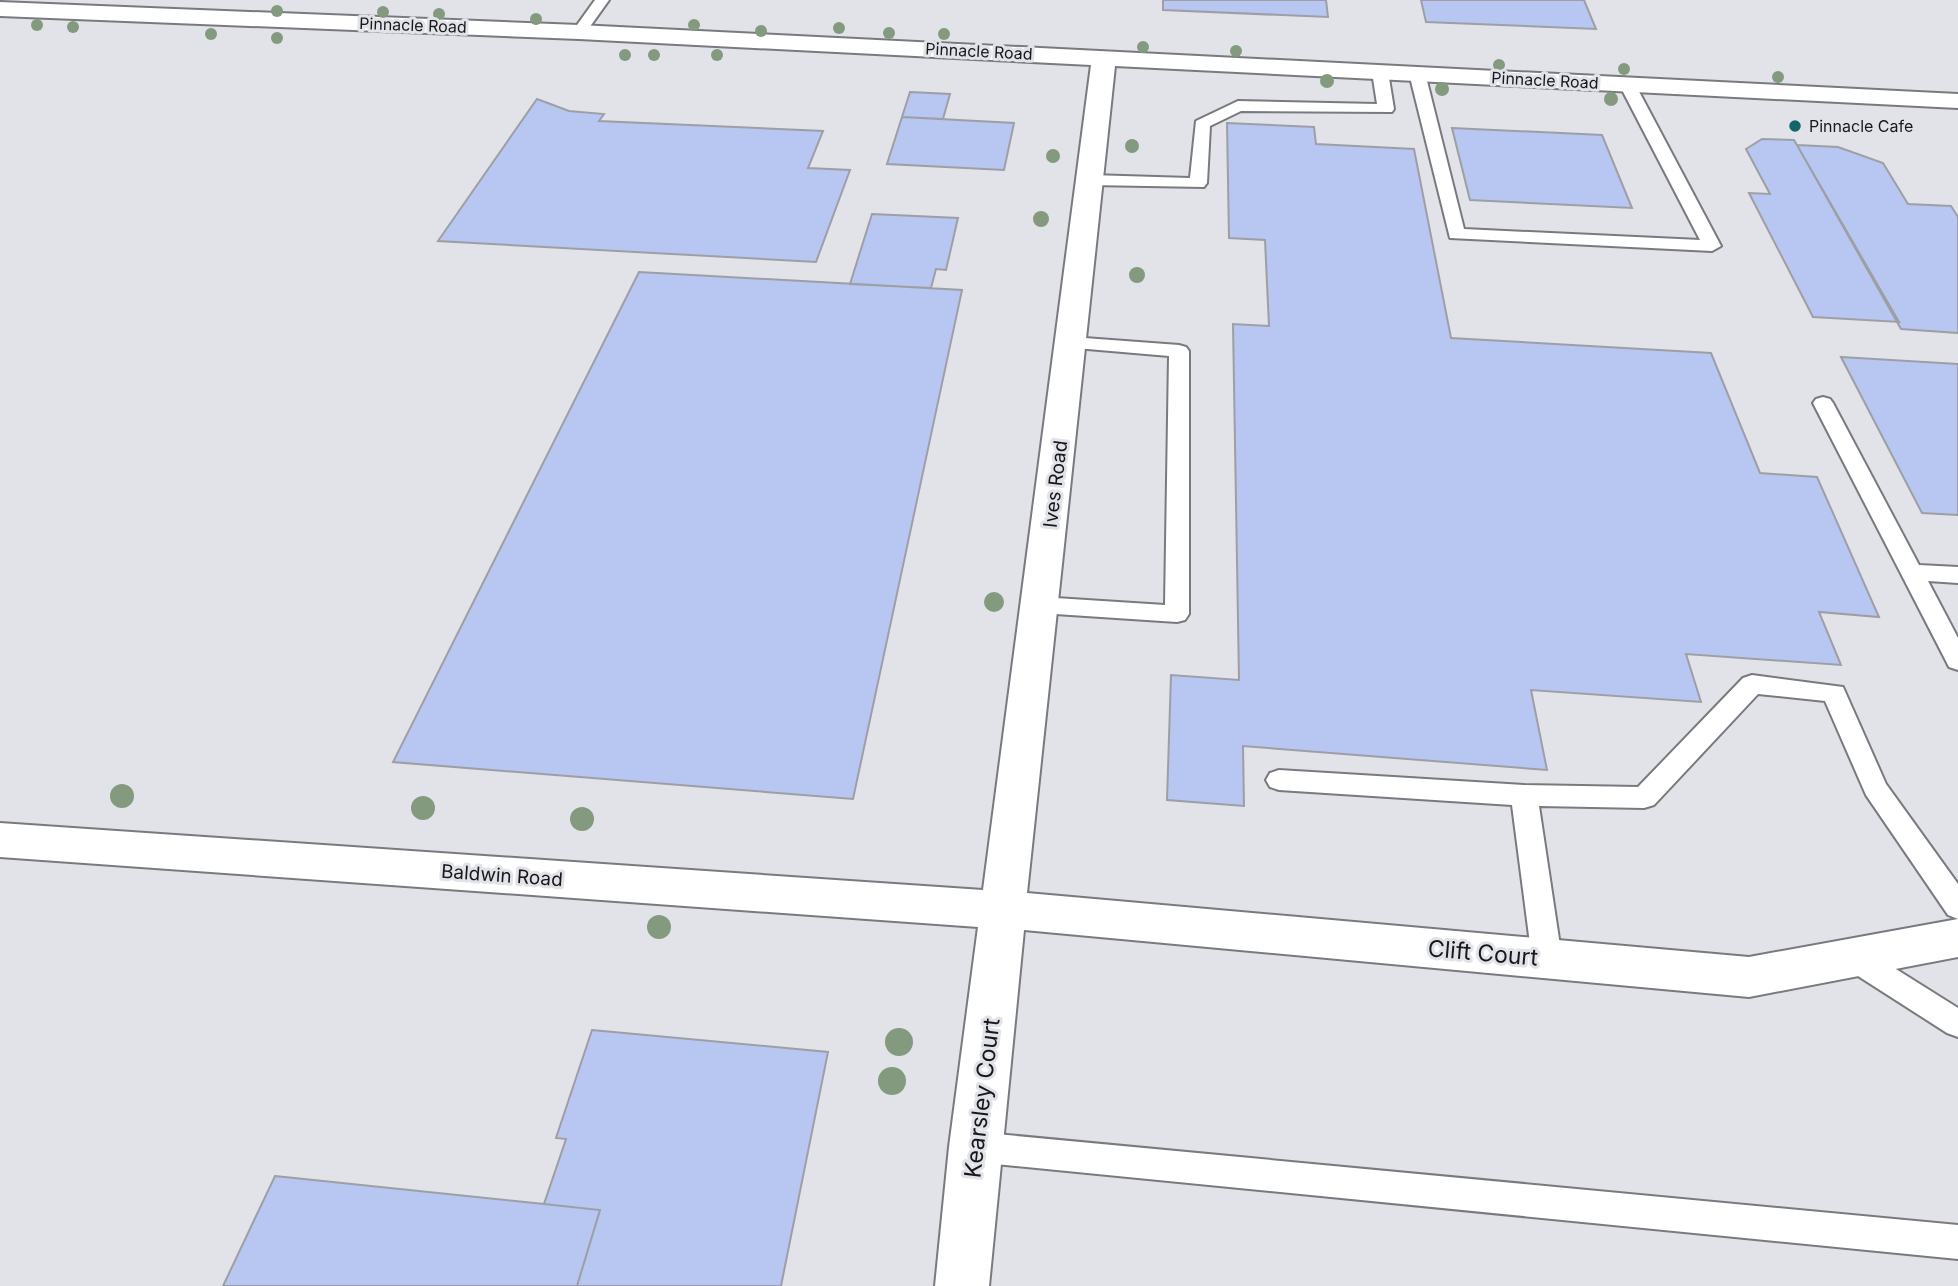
<svg xmlns="http://www.w3.org/2000/svg" width="1958" height="1286" font-family="Inter,sans-serif">
<rect width="100%" height="100%" fill="#e1e3e9"/>
<!-- building -->
<path fill="#b8c6f2" stroke="#9d9fa5" stroke-width="2" d="M 1163,0 L 1326,0 L 1328,17 L 1163,10 Z
M 1421,0 L 1584,0 L 1596,29 L 1426,22 Z
M 910,92 L 950,94 L 943,119 L 902,117 Z
M 537,99 L 569,111 L 604,114 L 599,121 L 823,131 L 808,168 L 850,170 L 816,262 L 438,241 Z
M 902,117 L 1014,123 L 1004,170 L 887,164 Z
M 1227,123 L 1314,127 L 1316,144 L 1414,149 L 1451,338 L 1711,353 L 1760,473 L 1817,477 L 1879,617 L 1819,612 L 1841,665 L 1686,654 L 1701,702 L 1531,690 L 1547,770 L 1243,746 L 1244,806 L 1167,800 L 1171,675 L 1239,680 L 1233,324 L 1269,326 L 1265,240 L 1229,238 Z
M 1452,128 L 1602,135 L 1632,208 L 1470,200 Z
M 1762,139 L 1794,140 L 1899,322 L 1813,317 L 1749,193 L 1770,194 L 1746,149 Z
M 1797,145 L 1838,147 L 1883,163 L 1908,204 L 1951,206 L 1958,217 L 1958,333 L 1901,329 Z
M 872,214 L 958,218 L 946,270 L 936,269 L 931,288 L 850,284 Z
M 639,272 L 962,290 L 853,799 L 393,762 Z
M 1841,357 L 1958,364 L 1958,515 L 1922,513 Z
M 592,1030 L 828,1052 L 781,1286 L 577,1286 L 600,1210 L 544,1204 L 566,1139 L 556,1138 Z
M 275,1176 L 544,1204 L 600,1210 L 577,1286 L 223,1286 Z"/>
<g fill="none" stroke-linecap="round" stroke-linejoin="round">
<!-- service casing -->
<g stroke="#787a7f" stroke-width="4">
<path id="service" d="M 595,0 L 609,0 L 584,35 L 574,35 L 572,32 Z
M 1380,67 L 1388,72 L 1394,109 L 1392,112 L 1241,111 L 1210,126 L 1207,183 L 1204,187 L 1090,185 L 1082,180 L 1090,175 L 1190,178 L 1196,121 L 1238,101 L 1377,104 L 1372,72 Z
M 1417,68 L 1425,73 L 1464,229 L 1700,240 L 1619,84 L 1627,79 L 1635,84 L 1721,246 L 1712,251 L 1450,238 L 1409,73 Z
M 1071,337 L 1179,345 L 1186,347 L 1189,351 L 1189,614 L 1185,620 L 1177,622 L 1040,613 L 1032,611 L 1028,605 L 1032,599 L 1040,597 L 1165,605 L 1169,356 L 1064,347 L 1061,343 L 1064,339 Z
M 1823,397 L 1830,399 L 1833,403 L 1919,565 L 1958,567 L 1958,583 L 1928,581 L 1958,638 L 1958,670 L 1949,667 L 1946,661 L 1813,403 L 1816,399 Z
M 1752,675 L 1843,687 L 1886,784 L 1958,884 L 1958,919 L 1948,915 L 1866,795 L 1825,701 L 1758,694 L 1654,805 L 1644,808 L 1539,806 L 1562,959 L 1557,968 L 1547,971 L 1537,968 L 1532,959 L 1512,805 L 1279,790 L 1270,787 L 1266,780 L 1270,773 L 1279,770 L 1524,785 L 1638,787 L 1743,678 Z
M 1854,946 L 1864,949 L 1958,1008 L 1958,1037 L 1947,1033 L 1844,967 L 1839,958 L 1844,949 Z
M 975,1132 L 1958,1225 L 1958,1259 L 975,1162 L 963,1158 L 959,1147 L 963,1136 Z"/>
</g>
<!-- minor casing -->
<g stroke="#787a7f" stroke-width="4">
<path id="minor" d="M 0,2 L 579,25 L 1958,94 L 1958,108 L 1115,66 L 1027,893 L 1749,957 L 1958,919 L 1958,957 L 1749,997 L 1024,930 L 989,1286 L 935,1286 L 949,1147 L 978,927 L 0,857 L 0,823 L 983,890 L 1091,65 L 579,39 L 0,16 Z"/>
</g>
<!-- service -->
<use href="#service" fill="#fff" fill-rule="evenodd"/>
<!-- minor -->
<use href="#minor" fill="#fff" fill-rule="evenodd"/>
</g>
<!-- trees -->
<g fill="#839a7f">
<circle cx="277" cy="11" r="6"/>
<circle cx="383" cy="12" r="6"/>
<circle cx="439" cy="14" r="6"/>
<circle cx="536" cy="19" r="6"/>
<circle cx="37" cy="25" r="6"/>
<circle cx="694" cy="25" r="6"/>
<circle cx="73" cy="27" r="6"/>
<circle cx="839" cy="28" r="6"/>
<circle cx="761" cy="31" r="6"/>
<circle cx="889" cy="33" r="6"/>
<circle cx="211" cy="34" r="6"/>
<circle cx="944" cy="34" r="6"/>
<circle cx="277" cy="38" r="6"/>
<circle cx="1143" cy="47" r="6"/>
<circle cx="1236" cy="51" r="6"/>
<circle cx="625" cy="55" r="6"/>
<circle cx="654" cy="55" r="6"/>
<circle cx="717" cy="55" r="6"/>
<circle cx="1499" cy="65" r="6"/>
<circle cx="1624" cy="69" r="6"/>
<circle cx="1778" cy="77" r="6"/>
<circle cx="1327" cy="81" r="7"/>
<circle cx="1442" cy="89" r="7"/>
<circle cx="1611" cy="99" r="7"/>
<circle cx="1132" cy="146" r="7"/>
<circle cx="1053" cy="156" r="7"/>
<circle cx="1041" cy="219" r="8"/>
<circle cx="1137" cy="275" r="8"/>
<circle cx="994" cy="602" r="10"/>
<circle cx="122" cy="796" r="12"/>
<circle cx="423" cy="808" r="12"/>
<circle cx="582" cy="819" r="12"/>
<circle cx="659" cy="927" r="12"/>
<circle cx="899" cy="1042" r="14"/>
<circle cx="892" cy="1081" r="14"/>
</g>
<!-- markers -->
<circle fill="#146469" stroke="#e1e3e9" stroke-width="2.5" cx="1795" cy="126" r="7"/>
<g text-anchor="middle" stroke-width="6" stroke-linejoin="round" paint-order="stroke">
<!-- far-street labels -->
<g font-size="16" fill="#18181b" stroke="#e1e3e9">
<text transform="translate(413 25) rotate(2)" y="6">Pinnacle Road</text>
<text transform="translate(979 51) rotate(3)" y="6">Pinnacle Road</text>
<text transform="translate(1545 80) rotate(3)" y="6">Pinnacle Road</text>
</g>
<!-- far-poi labels -->
<g font-size="16" fill="#18181b" stroke="#e1e3e9" text-anchor="start">
<text x="1809" y="132">Pinnacle Cafe</text>
</g>
<!-- street labels -->
<g font-size="19" fill="#18181b" stroke="#e1e3e9">
<text transform="translate(1055 484) rotate(-83)" y="7">Ives Road</text>
<text transform="translate(502 875) rotate(4)" y="7">Baldwin Road</text>
</g>
<!-- near-street labels -->
<g font-size="23" fill="#18181b" stroke="#e1e3e9">
<text transform="translate(1483 953) rotate(5)" y="8">Clift Court</text>
<text transform="translate(982 1098) rotate(-83)" y="8">Kearsley Court</text>
</g>
</g>
</svg>
